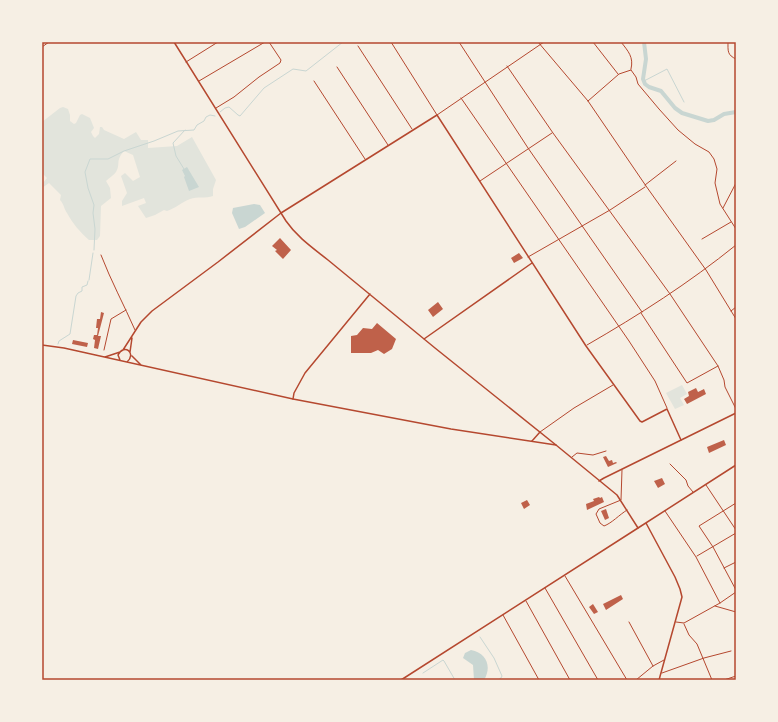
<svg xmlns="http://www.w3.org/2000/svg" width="778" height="722" font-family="'Roboto Serif',serif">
<rect width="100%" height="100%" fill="#f6efe4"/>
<!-- green -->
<path fill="#e2e4dc" d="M 63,107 L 68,109 L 70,115 L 70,121 L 74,124 L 76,123 L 80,115 L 82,114 L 90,118 L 94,128 L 91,132 L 93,136 L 95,138 L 99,134 L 100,127 L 102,127 L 104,130 L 124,139 L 136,132 L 141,140 L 148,140 L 148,148 L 177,146 L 192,137 L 216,180 L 213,189 L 213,196 C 206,199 197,196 190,199 C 182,202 176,208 167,211 L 164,210 L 155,215 L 146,218 L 138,206 L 146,203 L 144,198 L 122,206 L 122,201 L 127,193 L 121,176 L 125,173 L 133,181 L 140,177 L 133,155 L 124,151 C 115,161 121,164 116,172 C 114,175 109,178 106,181 L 110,188 L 111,198 L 101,206 L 100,236 L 97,240 L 89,240 C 80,232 73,224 67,213 C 64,209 64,204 60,200 L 61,195 L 49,183 L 42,188 L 42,184 L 47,178 L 42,173 L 42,122 L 60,108 Z
M 682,385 L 687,394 L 680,398 L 684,405 L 675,409 L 666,393 Z"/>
<!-- water -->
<path fill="#c9d6d2" d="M 187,167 L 199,187 L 189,191 L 184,177 L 185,176 L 182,170 Z
M 254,204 L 260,205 L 265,213 L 245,227 L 239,229 L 232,213 L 233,208 Z
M 471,650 C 487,653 492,667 484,680 L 474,680 L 473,665 L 463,658 L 465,653 Z"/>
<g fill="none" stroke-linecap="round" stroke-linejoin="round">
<!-- stream -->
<path stroke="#c9d6d2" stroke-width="1" d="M 644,81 L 667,69 L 684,102
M 220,112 L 225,108 L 229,107 L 238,115 L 240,116 L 264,88 L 293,69 L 306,71 L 343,42
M 184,169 L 176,156 L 173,143 L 185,130
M 94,250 L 95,229 L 93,213 L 94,205 L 88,188 L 85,172 L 90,159 L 108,159 L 124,151 L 154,141 L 178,131 L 194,130 L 197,125 L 204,121 L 206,117 L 210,115 L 215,116
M 89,280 L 93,253
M 58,344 L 59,341 L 70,334 L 76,296 L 78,293 L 82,291 L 82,287 L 87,285 L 88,281
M 480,637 L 494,658 L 502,676 L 501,678 L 498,680
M 423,673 L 443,660 L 444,661 L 455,680"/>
<!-- river -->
<path stroke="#c9d6d2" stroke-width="4" d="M 644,42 L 646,59 L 643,79 L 645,84 L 649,87 L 661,91 L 675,108 L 682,113 L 708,121 L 714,120 L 724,114 L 736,112"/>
</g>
<!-- building -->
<path fill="#bf614a" d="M 280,238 L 291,250 L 283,259 L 275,251 L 277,250 L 272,246 Z
M 519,253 L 523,258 L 514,263 L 511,258 Z
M 438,302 L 443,309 L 433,317 L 428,310 Z
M 101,312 L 104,313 L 98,336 L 101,336 L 98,349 L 94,348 L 95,340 L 93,339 L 94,335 L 97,335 L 98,328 L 96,328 L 97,319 L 100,319 Z
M 377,323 L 396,339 L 392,349 L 384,354 L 378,350 L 371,353 L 351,353 L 351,336 L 357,335 L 363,328 L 372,329 Z
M 73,340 L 88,343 L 87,347 L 72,344 Z
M 696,388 L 698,392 L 704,389 L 706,394 L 687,404 L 684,399 L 689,396 L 688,392 Z
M 724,440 L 726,445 L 709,453 L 707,447 Z
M 606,456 L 609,461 L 612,460 L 613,463 L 616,462 L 617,463 L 608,467 L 603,457 Z
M 662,478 L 665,484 L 658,488 L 654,481 Z
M 599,497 L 600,498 L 602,497 L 604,502 L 587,510 L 586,504 L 594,501 L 593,499 Z
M 527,500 L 530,505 L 524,509 L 521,503 Z
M 606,509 L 609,518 L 605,520 L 601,511 Z
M 621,595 L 623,599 L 606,610 L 603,604 Z
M 593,604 L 598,612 L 594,614 L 589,607 Z"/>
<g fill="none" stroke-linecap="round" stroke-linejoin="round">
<!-- minor -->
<path stroke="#b5482f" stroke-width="1" d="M 391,42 L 437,115 L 544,42
M 459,42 L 528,148 L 642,312
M 593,42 L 618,74
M 621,42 C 628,51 634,57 631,69
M 728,42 C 728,51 727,55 736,59
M 358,46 L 412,129
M 42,47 L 49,42
M 186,62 L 218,42
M 507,66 L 553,133 L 670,294 L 718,366 L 724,380 L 725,387 L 736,409
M 337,67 L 388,145
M 631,70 L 636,77 L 638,84 L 659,109 L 678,130 L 695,144 L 709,152 L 714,159 L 717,169 L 715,183 L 720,204 L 736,229
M 199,81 L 265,42
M 314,81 L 365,159
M 461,98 L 629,341 L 655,381 L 667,408
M 588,101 L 619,74 L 631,70
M 216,108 L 234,97 L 259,77 L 280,63 L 281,60 L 269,42
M 480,181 L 552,133
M 645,185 L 676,161
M 723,208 L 736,183
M 702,239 L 731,222
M 101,255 C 111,281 124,305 135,330
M 528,257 L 610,210 L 645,187
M 731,311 L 736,307
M 641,313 L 687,383 L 718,366
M 587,345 C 639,315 689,283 736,245
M 104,350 L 111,319 L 126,310
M 540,432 L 574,408 L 613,385
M 572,457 L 577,453 L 593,455 L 606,451
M 670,464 L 686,480 L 688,486 L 693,492
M 622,470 L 621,500 L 599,509 L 596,514 L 600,523 L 604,526 C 612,523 619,515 627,510
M 706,485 L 736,530
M 736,503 L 699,526 L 713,547 L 736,590
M 665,511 L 696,557 L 720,603
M 697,556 L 736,533
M 724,568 L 736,562
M 565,576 L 627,680
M 545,588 L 598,680
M 526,601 L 570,680
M 715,606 L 736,612
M 503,615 L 539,680
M 629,622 L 653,666
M 676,622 L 684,623 L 720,603 L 736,592
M 684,624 L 689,635 L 697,644 L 712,680
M 662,673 L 704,658 L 731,651
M 636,680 L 653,666 L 664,660
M 724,680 L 736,676"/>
<!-- tertiary -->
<path stroke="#b5482f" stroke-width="1" d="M 538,42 L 588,101 L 646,186 L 706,270 L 736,319"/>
<!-- secondary -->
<path stroke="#b5482f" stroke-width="1.5" d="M 174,42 L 286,221 C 297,237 313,248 328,260 L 435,348 L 556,445
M 281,213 L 437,115 L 586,346 L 640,421 L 642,422 L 667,409 L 681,440
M 424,339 L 532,263
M 293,399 L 294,393 L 305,373 L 370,294
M 646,523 L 675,577 L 680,589 L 682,597 L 659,680
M 638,528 L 736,465"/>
<!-- primary -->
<path stroke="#b5482f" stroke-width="1.5" d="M 42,345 L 64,348 L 293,399 L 451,429 L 556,445 L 617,495 L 638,528 L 401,680
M 123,350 L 141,322 L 152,311 L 218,262 L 281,213
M 130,352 L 132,338
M 132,356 L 141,365
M 105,357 L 120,352
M 120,360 L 118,355 C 124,343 137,353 127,362
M 532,441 L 540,432
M 599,481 L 604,478 L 736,413"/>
</g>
<!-- border -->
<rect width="778" height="722" fill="none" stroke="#f6efe4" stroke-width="86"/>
<rect x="43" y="43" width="692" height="636" fill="none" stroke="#b5482f" stroke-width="1.5"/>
</svg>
